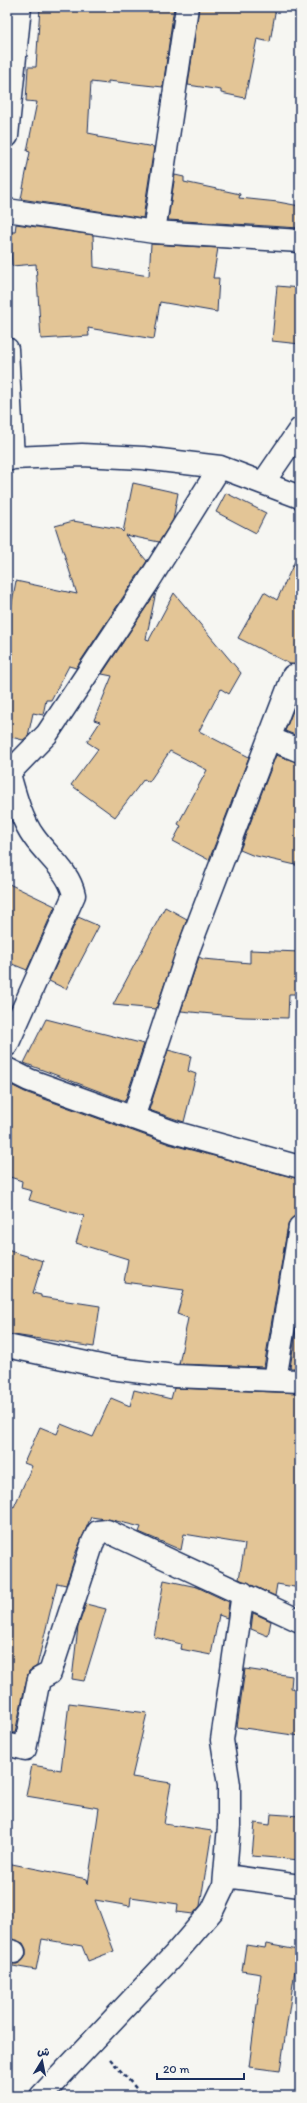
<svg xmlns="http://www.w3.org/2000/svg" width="307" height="2103" font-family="Itim,'Playpen Sans Arabic',sans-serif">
<rect width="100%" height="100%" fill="#f6f6f2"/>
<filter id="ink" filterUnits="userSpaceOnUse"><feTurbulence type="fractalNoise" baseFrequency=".025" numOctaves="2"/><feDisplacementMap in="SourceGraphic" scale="8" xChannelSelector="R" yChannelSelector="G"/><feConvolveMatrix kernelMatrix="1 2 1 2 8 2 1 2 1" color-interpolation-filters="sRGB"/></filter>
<g filter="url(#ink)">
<!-- building -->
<path fill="#e3c596" stroke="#1b2f5e" d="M 40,7 L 174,7 L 163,87 L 108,81 L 108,84 L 91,82 L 88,133 L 98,135 L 98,137 L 154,147 L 143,218 L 21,199 L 30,152 L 27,151 L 37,102 L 26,101 L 28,67 L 36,67 Z
M 199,7 L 276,7 L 270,42 L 257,39 L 245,98 L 221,93 L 221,90 L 188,85 Z
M 175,175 L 184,177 L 184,182 L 240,194 L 239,198 L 278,202 L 300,206 L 300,228 L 168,220 Z
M 16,224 L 93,235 L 94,267 L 149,276 L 151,244 L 218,248 L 213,278 L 219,278 L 217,312 L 160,302 L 154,339 L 88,328 L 89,336 L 41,339 L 36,264 L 12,266 L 10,232 L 15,232 Z
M 277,286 L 300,288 L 300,344 L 272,341 Z
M 133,483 L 178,493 L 173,520 L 159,542 L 125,535 L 147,561 L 76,668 L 69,666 L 51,700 L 46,700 L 43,715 L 33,713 L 28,736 L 23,740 L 7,736 L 7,629 L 16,581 L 77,594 L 55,526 L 73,521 L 120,529 L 123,532 Z
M 226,493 L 266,513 L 256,533 L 216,512 Z
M 300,550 L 300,666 L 290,664 L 238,638 L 264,592 L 277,600 Z
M 156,592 L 146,639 L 149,640 L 174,593 L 241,673 L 229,694 L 221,689 L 199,731 L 249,757 L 209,860 L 173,841 L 181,826 L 178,824 L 207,770 L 170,751 L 149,782 L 144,779 L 115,817 L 71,785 L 98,749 L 87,742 L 100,722 L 94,720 L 112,676 L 102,674 Z
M 300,693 L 300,737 L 285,731 Z
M 276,755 L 300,763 L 300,866 L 252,855 L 240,850 Z
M 7,883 L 55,906 L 27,970 L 7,962 Z
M 165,907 L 187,919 L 156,1009 L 113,1005 Z
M 78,917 L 99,926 L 66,989 L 49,981 Z
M 250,950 L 300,952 L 300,994 L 289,994 L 288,1018 L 243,1017 L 181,1011 L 199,957 L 203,959 L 250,963 Z
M 46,1019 L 144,1044 L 125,1101 L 24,1063 Z
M 168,1050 L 191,1056 L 188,1071 L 196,1074 L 184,1122 L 149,1110 Z
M 7,1083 L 25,1092 L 169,1144 L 300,1179 L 300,1215 L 291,1219 L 288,1225 L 264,1367 L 179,1364 L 188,1318 L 177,1314 L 184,1290 L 124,1282 L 128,1259 L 76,1243 L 84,1216 L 29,1200 L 32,1191 L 21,1188 L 22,1181 L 7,1176 Z
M 7,1250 L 43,1261 L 33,1293 L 41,1295 L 41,1297 L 100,1306 L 94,1347 L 7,1334 Z
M 300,1305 L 300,1368 L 290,1368 Z
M 174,1388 L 300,1393 L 300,1588 L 277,1584 L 275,1596 L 239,1579 L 245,1544 L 184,1534 L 181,1550 L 139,1532 L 141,1527 L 112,1520 L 91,1517 L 73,1559 L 74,1560 L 66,1585 L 57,1583 L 37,1666 L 29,1671 L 27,1677 L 15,1733 L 7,1732 L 7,1504 L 14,1507 L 32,1466 L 24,1463 L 40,1427 L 57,1434 L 61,1424 L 93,1437 L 111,1398 L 130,1406 L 134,1390 L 171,1399 Z
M 164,1580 L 197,1587 L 229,1602 L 227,1618 L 219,1615 L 211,1655 L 180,1649 L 181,1644 L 154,1637 Z
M 86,1604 L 106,1609 L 84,1681 L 72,1679 L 78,1627 Z
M 253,1613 L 271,1621 L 268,1636 L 251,1629 Z
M 245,1669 L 292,1676 L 291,1688 L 300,1689 L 300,1736 L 237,1727 Z
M 69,1703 L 147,1713 L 132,1777 L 171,1783 L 164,1824 L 212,1831 L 200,1906 L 193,1914 L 177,1912 L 178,1904 L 131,1897 L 130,1906 L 95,1900 L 114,1951 L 88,1961 L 82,1946 L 42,1939 L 36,1970 L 7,1965 L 7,1963 L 17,1964 L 22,1961 L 26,1956 L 26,1949 L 23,1943 L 7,1938 L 7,1863 L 87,1879 L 88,1884 L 99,1808 L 26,1796 L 32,1765 L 61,1770 Z
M 271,1814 L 300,1816 L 300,1860 L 252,1856 L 255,1823 L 270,1825 Z
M 266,1944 L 298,1950 L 280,2071 L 249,2067 L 261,1974 L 242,1971 L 246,1945 L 265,1948 Z"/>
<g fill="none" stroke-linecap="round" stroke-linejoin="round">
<!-- minor casing -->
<g stroke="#1b2f5e" stroke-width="25">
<path id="minor" d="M 7,136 L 20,7
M 7,210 L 154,232 L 300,241
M 154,232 L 187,7
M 7,349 L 13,458
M 7,460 L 13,458 L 82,455 L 143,458 L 220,467 L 300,497
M 263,483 L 300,429
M 269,738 L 300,751
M 7,775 L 47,734 L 147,584 L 220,467
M 7,1045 L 74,895 C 69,871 48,857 34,837 C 21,819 15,795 9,774
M 7,1069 L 29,1080 L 173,1132 L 300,1167
M 133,1118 L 189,948 L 293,676
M 7,1346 L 110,1368 L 174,1376 L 300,1381
M 275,1380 L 300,1227
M 7,1744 L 25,1749 L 39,1679 L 50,1673 L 93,1542 L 98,1532 L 107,1531 L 300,1621
M 226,1876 L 300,1886
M 7,1950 L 14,1952
M 41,2096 L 175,1954 L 212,1911 L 224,1886 L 229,1826 L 229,1785 L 222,1740 L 243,1593"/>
</g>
<!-- path -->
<path stroke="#1b2f5e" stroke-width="2.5" stroke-dasharray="4 3" stroke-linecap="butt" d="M 110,2059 L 143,2096"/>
<!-- minor -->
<use href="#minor" stroke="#f6f6f2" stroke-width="22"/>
</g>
</g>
<!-- margin -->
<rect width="307" height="2103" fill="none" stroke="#f6f6f2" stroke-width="24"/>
<rect x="12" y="12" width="283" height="2079" fill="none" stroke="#1b2f5e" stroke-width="1.5" filter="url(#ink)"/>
<!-- north arrow -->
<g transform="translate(42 2061) rotate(10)" stroke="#f6f6f2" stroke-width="3" paint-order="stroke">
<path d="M0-3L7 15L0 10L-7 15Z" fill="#1b2f5e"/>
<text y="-6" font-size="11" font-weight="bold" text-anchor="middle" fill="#1b2f5e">ش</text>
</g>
<!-- scale -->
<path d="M157 2073v6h87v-6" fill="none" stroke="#1b2f5e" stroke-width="2"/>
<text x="163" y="2073" font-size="12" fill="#1b2f5e" stroke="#f6f6f2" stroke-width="3" paint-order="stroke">20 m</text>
</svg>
